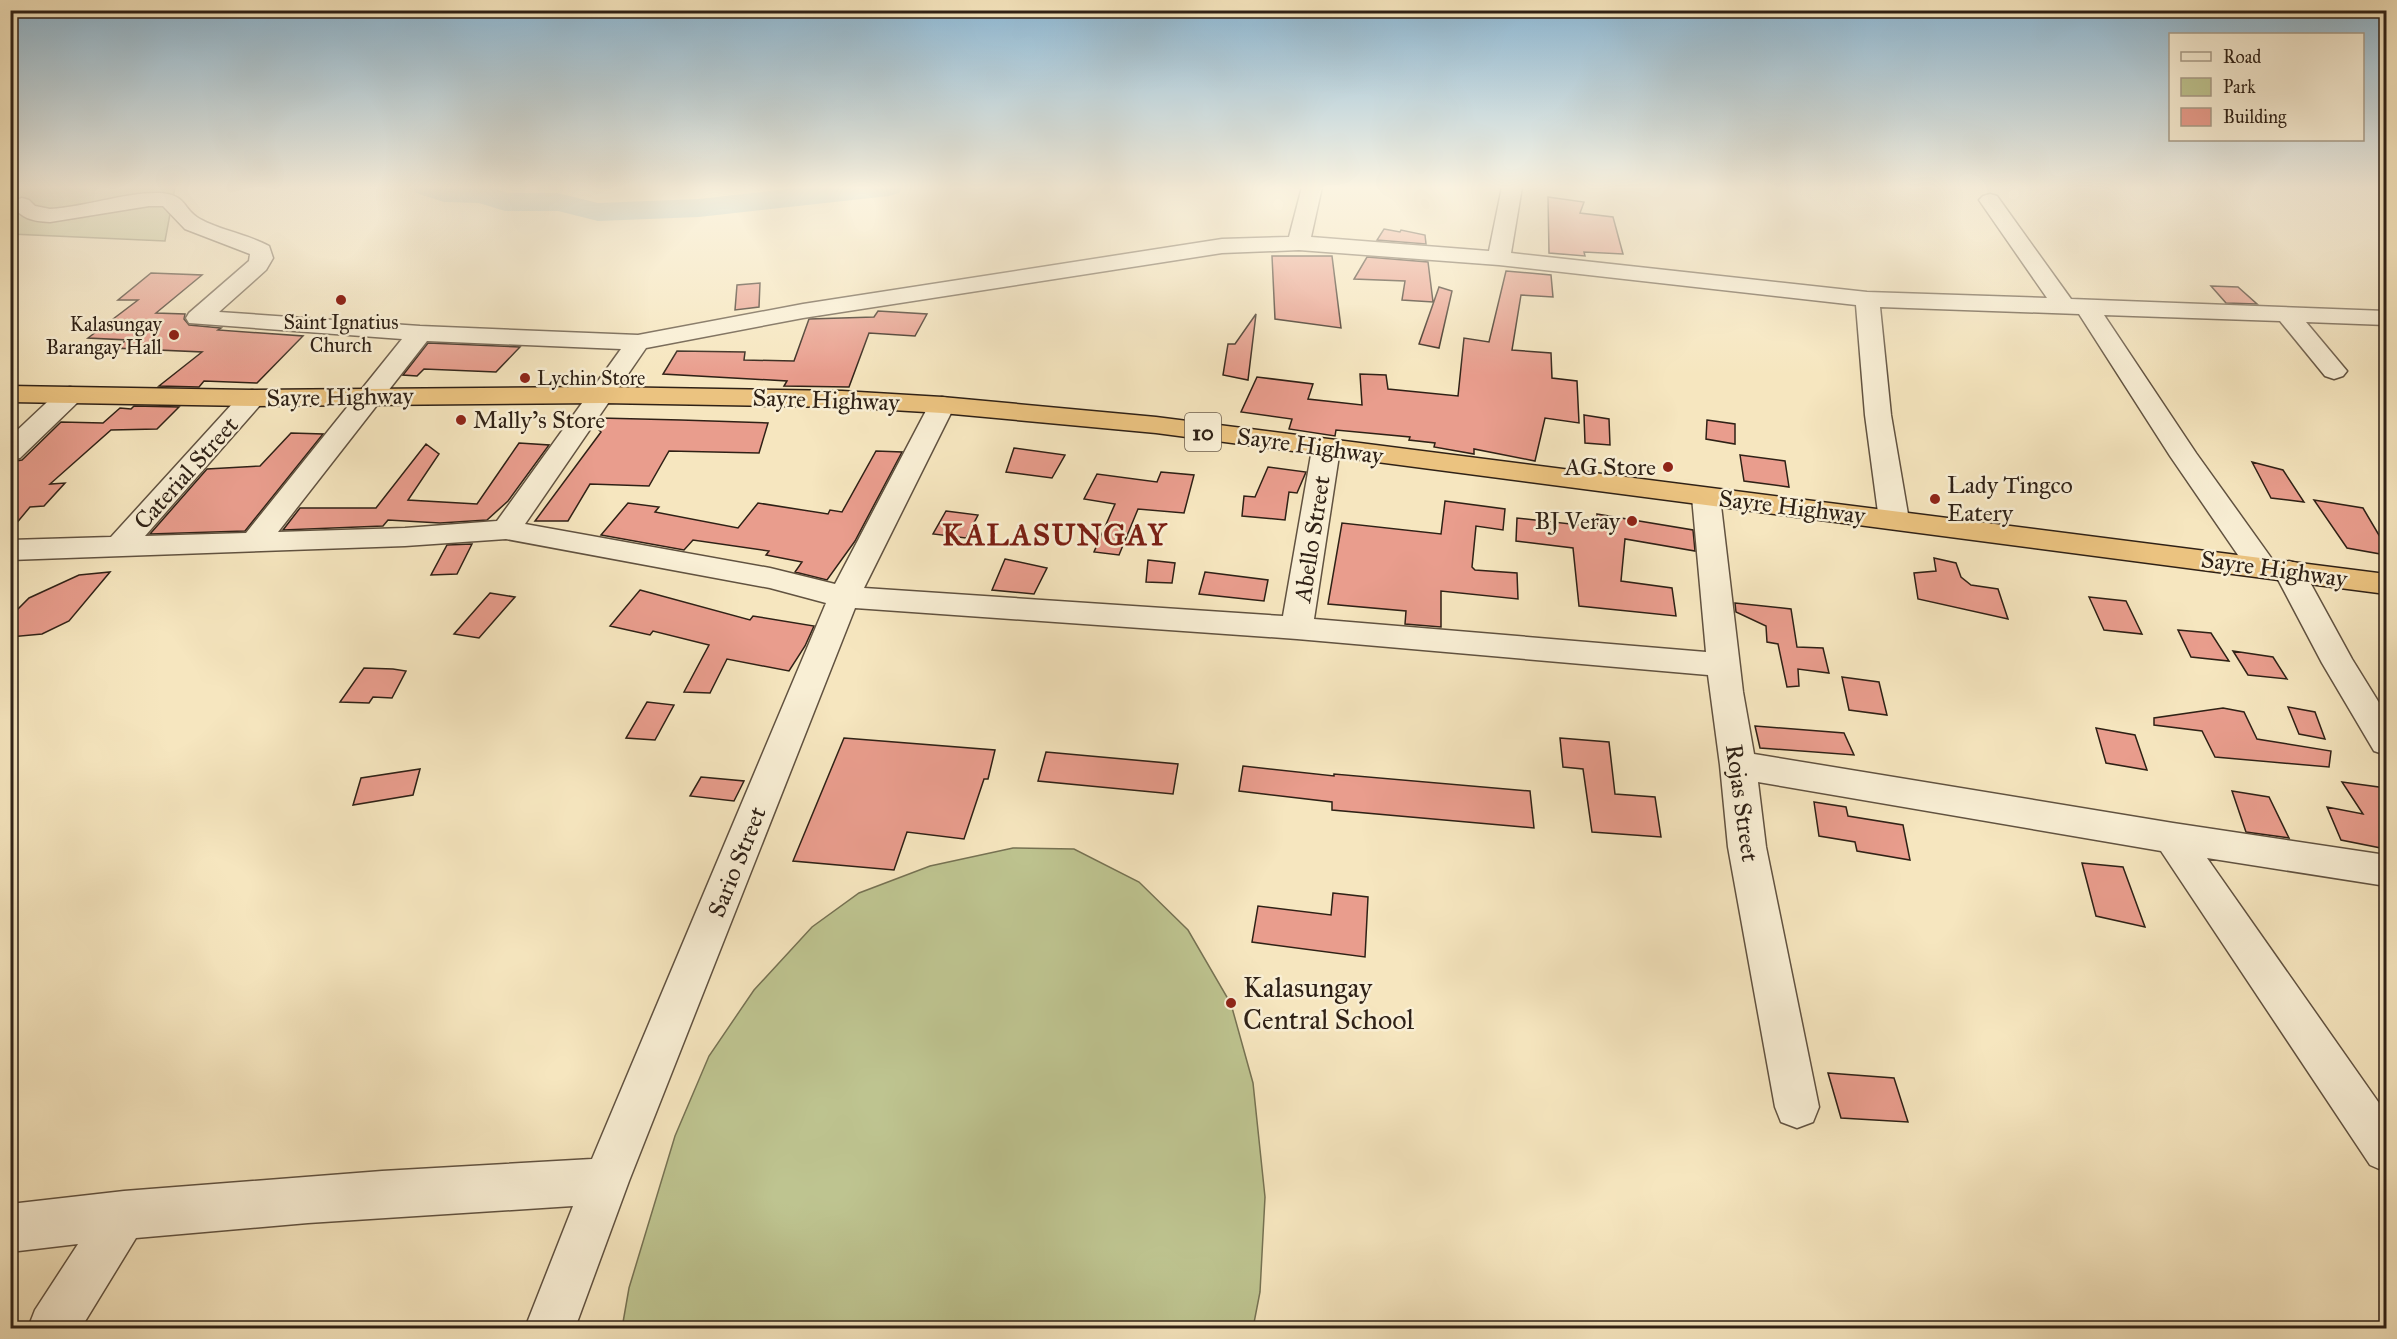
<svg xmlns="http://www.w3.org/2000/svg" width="2397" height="1339" font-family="'IM FELL Great Primer',serif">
<rect width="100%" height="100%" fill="#f6e6bf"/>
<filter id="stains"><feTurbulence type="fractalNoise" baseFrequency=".00333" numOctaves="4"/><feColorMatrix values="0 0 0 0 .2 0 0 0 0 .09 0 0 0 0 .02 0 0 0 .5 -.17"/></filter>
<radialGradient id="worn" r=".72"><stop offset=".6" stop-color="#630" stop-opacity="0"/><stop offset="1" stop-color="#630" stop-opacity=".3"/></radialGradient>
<!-- green -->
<path fill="#bec490" stroke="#767253" stroke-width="1.5" d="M 11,187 L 175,187 L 165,241 L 11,234 Z
M 1013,848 L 1074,849 L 1139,882 L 1188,930 L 1231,1004 L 1253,1083 L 1265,1197 L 1260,1292 L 1253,1328 L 622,1328 L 629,1288 L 675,1136 L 709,1056 L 754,990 L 812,927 L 859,893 L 930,866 Z"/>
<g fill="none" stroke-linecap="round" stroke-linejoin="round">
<!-- river -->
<path fill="#a0bdbb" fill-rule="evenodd" d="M 412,187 L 491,187 L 508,193 L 558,193 L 598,203 L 699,199 L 805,187 L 903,187 L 899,193 L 889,196 L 699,217 L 598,221 L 558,211 L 505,211 L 479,203 L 444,202 L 416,193 Z"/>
</g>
<!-- building -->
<path fill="#e99d8d" stroke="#2f2116" stroke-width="1.5" d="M 1548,197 L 1584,202 L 1580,213 L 1613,217 L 1623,254 L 1584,252 L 1585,256 L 1549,253 Z
M 1384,229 L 1400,232 L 1401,230 L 1425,235 L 1426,244 L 1377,240 Z
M 1272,256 L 1332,256 L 1341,328 L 1275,319 Z
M 1367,257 L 1428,262 L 1433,302 L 1402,300 L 1405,281 L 1354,279 Z
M 1506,271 L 1551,275 L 1553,297 L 1521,295 L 1512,350 L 1551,353 L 1552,378 L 1577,381 L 1579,423 L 1545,418 L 1535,461 L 1474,449 L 1474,454 L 1434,447 L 1435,443 L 1409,440 L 1410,437 L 1336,430 L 1335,436 L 1289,429 L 1292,419 L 1241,412 L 1257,377 L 1313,384 L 1308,399 L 1362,405 L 1360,374 L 1386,375 L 1388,389 L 1458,396 L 1464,338 L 1489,342 Z
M 151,273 L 202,275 L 156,313 L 185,314 L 184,319 L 189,325 L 221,328 L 218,330 L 303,336 L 257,383 L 204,381 L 199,387 L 159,386 L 202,352 L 114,348 L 127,340 L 88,338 L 138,300 L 118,300 Z
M 760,283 L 759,307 L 735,310 L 737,285 Z
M 2211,286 L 2238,287 L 2257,304 L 2226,303 Z
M 1439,287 L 1452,291 L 1439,348 L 1419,344 Z
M 878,311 L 927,314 L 915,336 L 869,333 L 849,387 L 784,386 L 787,381 L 663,374 L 677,351 L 745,352 L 744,360 L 794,361 L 809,319 L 874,317 Z
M 1256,314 L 1248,380 L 1223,375 L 1228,344 L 1235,344 Z
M 428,343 L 520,347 L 496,372 L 424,369 L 417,376 L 403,375 Z
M 134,406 L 179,407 L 157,429 L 111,430 L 50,484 L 65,483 L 44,506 L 30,507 L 10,531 L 10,462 L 22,460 L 61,422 L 103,423 L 120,408 L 131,409 Z
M 1584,415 L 1609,419 L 1610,445 L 1585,443 Z
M 600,418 L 681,420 L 768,423 L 759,453 L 669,451 L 649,486 L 590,484 L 568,521 L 535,521 L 601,432 L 595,426 Z
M 1707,420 L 1735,424 L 1735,444 L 1706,439 Z
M 291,433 L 323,434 L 245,531 L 150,534 L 207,469 L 260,466 Z
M 519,443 L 549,445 L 508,501 L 487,520 L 440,523 L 388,520 L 383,526 L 283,530 L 300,508 L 376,508 L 426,444 L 439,454 L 408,500 L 477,504 Z
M 1014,448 L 1065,455 L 1052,478 L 1006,472 Z
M 876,451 L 902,452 L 855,541 L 827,580 L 795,572 L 802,562 L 766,555 L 769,551 L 693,540 L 684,550 L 601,535 L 628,503 L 659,507 L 655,512 L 738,528 L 758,503 L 828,514 L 830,510 L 842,512 Z
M 1740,455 L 1785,461 L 1789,487 L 1744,481 Z
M 2252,462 L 2283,470 L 2304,502 L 2271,498 Z
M 1268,467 L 1306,472 L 1297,493 L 1289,492 L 1285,520 L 1242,516 L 1244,496 L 1255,497 Z
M 1161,472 L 1194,475 L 1184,513 L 1138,509 L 1119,555 L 1094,552 L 1115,504 L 1084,499 L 1097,474 L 1157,482 Z
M 2314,500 L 2363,508 L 2386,547 L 2386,555 L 2347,548 Z
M 1445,501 L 1505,509 L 1503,530 L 1476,526 L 1472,567 L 1475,570 L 1517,573 L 1518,599 L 1441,591 L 1441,627 L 1405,624 L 1406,611 L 1328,604 L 1342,523 L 1441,534 Z
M 946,511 L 978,515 L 966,538 L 933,534 Z
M 1597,514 L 1693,530 L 1695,551 L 1625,539 L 1621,581 L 1672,588 L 1676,616 L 1579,606 L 1573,548 L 1516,541 L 1517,518 L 1597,527 Z
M 472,544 L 457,574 L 431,575 L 447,545 Z
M 1934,558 L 1956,563 L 1961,577 L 1971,585 L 1998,589 L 2008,619 L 1918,599 L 1914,573 L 1936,571 Z
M 1005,559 L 1047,568 L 1034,594 L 992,590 Z
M 1148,560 L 1175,563 L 1172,583 L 1146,582 Z
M 110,572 L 69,621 L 42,634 L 10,637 L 10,617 L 29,598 L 79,575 Z
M 1205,572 L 1268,580 L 1264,601 L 1199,594 Z
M 640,590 L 750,620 L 753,616 L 814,626 L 805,646 L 789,671 L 727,659 L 710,693 L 684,692 L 709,645 L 653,631 L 650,635 L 610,626 Z
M 490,593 L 515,597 L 479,638 L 454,634 Z
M 2089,597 L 2126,601 L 2142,634 L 2104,630 Z
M 1735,603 L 1791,609 L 1797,647 L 1823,648 L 1829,673 L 1798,669 L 1799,686 L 1787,687 L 1778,644 L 1767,642 L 1766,626 L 1736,612 Z
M 2178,630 L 2211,633 L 2229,661 L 2191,657 Z
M 2233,651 L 2273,657 L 2287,679 L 2248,675 Z
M 364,668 L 393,669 L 406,671 L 392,698 L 373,697 L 369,703 L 340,702 Z
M 1842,677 L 1879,682 L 1887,715 L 1849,710 Z
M 647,702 L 674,705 L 655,740 L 626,738 Z
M 2288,707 L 2315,712 L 2325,739 L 2299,734 Z
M 2223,708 L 2244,712 L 2257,739 L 2331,751 L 2329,767 L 2215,757 L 2202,731 L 2154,725 L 2154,718 Z
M 1755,726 L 1844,733 L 1854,755 L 1760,748 Z
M 2096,728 L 2135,735 L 2147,770 L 2106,763 Z
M 844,738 L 995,750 L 988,779 L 984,779 L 964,839 L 907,832 L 894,870 L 793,861 Z
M 1560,738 L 1609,742 L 1615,794 L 1655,797 L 1661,837 L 1592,832 L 1583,769 L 1563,767 Z
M 1046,752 L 1178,764 L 1173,794 L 1038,781 Z
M 1243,766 L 1334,776 L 1334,774 L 1530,791 L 1534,828 L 1332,810 L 1332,802 L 1239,791 Z
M 420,769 L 413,795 L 353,805 L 361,778 Z
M 701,777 L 744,781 L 734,801 L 690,796 Z
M 2342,782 L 2386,788 L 2386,849 L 2341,840 L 2327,807 L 2363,814 Z
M 2232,791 L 2269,797 L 2289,838 L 2246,832 Z
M 1814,802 L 1846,807 L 1848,816 L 1903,825 L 1910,860 L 1857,851 L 1855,842 L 1819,836 Z
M 2082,863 L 2123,867 L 2145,927 L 2096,916 Z
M 1333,893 L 1368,897 L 1365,957 L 1252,942 L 1258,906 L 1331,915 Z
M 1828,1073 L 1894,1078 L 1908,1122 L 1841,1118 Z"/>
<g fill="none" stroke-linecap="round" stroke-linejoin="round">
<!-- minor casing -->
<g stroke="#615240" stroke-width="3">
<path id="minor" d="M 1302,187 L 1322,187 L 1311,237 L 1489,251 L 1502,187 L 1522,187 L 1511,253 L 1867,292 L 2047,298 L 1979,200 L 1983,196 L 1990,194 L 1997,196 L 2071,299 L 2386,311 L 2386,325 L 2306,322 L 2347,371 L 2343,376 L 2334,379 L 2325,376 L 2280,321 L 2104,315 L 2196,453 L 2277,566 L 2289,561 L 2300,564 L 2352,659 L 2386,714 L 2386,755 L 2374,751 L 2322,663 L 2274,572 L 2262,577 L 2251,574 L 2170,456 L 2079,314 L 1880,307 L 1891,415 L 1909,520 L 1904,526 L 1894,529 L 1884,526 L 1879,520 L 1865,415 L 1856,305 L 1499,265 L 1299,250 L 1222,253 L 803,318 L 646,348 L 525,524 L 770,568 L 835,584 L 929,405 L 933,399 L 942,397 L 951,399 L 955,405 L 864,588 L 1283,616 L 1312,449 L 1316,443 L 1326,441 L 1336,443 L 1340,449 L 1314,619 L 1706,652 L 1692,497 L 1696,491 L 1706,488 L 1716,491 L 1720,497 L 1743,692 L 1754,754 L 2173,823 L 2386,855 L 2386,886 L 2207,858 L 2386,1113 L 2386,1172 L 2370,1165 L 2161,851 L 1758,782 L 1766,847 L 1819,1107 L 1813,1122 L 1797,1128 L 1781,1122 L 1775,1107 L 1728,847 L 1720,765 L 1708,675 L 1297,639 L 855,608 L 629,1181 L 575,1328 L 525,1328 L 573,1206 L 308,1223 L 136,1238 L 81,1328 L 28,1328 L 35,1310 L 78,1244 L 10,1252 L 10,1204 L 124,1191 L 382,1171 L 592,1159 L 826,603 L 770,588 L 506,539 L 405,546 L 10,560 L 10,540 L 111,537 L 243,392 L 252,390 L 261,392 L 265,398 L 261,404 L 145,536 L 246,533 L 402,339 L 189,323 L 186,318 L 189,313 L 249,261 L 250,254 L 185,229 L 163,206 L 149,206 L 50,222 C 32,221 22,219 11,204 L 15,200 L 22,198 L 29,200 L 35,206 L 50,209 C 85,207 126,192 160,193 C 188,195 182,209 200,219 C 222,231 247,234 269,246 L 273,258 L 266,270 L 219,312 L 420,326 L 638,335 L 803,304 L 1222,239 L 1289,237 ZM 427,341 L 621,349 L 497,521 L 405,528 L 278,532 Z
M 70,387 L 79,389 L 83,395 L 79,401 L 20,458 L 10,460 L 10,437 L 61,389 Z"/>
</g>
<!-- highway casing -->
<g stroke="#2f2116" stroke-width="3">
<path id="highway" d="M 10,386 L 252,390 L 602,387 L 842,391 L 942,397 L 1156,417 L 2386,574 L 2386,594 L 1156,433 L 942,413 L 842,407 L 602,403 L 252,406 L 10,402 Z"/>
</g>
<!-- minor -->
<use href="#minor" fill="#f9efd5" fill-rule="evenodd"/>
<!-- highway -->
<use href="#highway" fill="#ebc380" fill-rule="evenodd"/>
</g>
<!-- sky -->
<linearGradient id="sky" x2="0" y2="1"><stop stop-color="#8bb8d6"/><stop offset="0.5" stop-color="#fbf4e2"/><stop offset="1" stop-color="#fbf4e2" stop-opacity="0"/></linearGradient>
<rect width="2397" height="375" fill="url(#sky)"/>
<!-- markers -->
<g fill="#8f2418" stroke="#f9efd5" stroke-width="2">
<circle cx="341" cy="300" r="6"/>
<circle cx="174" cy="335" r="6"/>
<circle cx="525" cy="378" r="6"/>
<circle cx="461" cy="420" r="6"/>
<circle cx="1668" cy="467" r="6"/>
<circle cx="1935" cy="499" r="6"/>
<circle cx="1632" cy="521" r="6"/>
<circle cx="1231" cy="1003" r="6"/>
</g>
<g text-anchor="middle" stroke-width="5" stroke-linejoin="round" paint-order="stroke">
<!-- far-poi labels -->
<g font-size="20" fill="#2f2116" stroke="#f9efd5">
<text x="341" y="329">Saint Ignatius<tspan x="341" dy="23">Church</tspan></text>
<text x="162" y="331" text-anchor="end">Kalasungay<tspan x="162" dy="23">Barangay Hall</tspan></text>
<text x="537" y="385" text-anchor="start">Lychin Store</text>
</g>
<!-- shield labels -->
<rect fill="#f9efd5" stroke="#6c5f4f" stroke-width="1.5" x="1185" y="413" width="36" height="38" rx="4.5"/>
<g font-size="22" font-weight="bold" fill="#2f2116">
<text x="1203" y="440">10</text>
</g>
<!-- street labels -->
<g font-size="24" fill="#2f2116" stroke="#f9efd5">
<text transform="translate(340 397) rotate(-1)" y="8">Sayre Highway</text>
<text transform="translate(826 400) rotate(2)" y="8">Sayre Highway</text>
<text transform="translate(1310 446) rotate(8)" y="8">Sayre Highway</text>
<text transform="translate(186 473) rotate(-48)" y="8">Caterial Street</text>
<text transform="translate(1792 507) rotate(7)" y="8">Sayre Highway</text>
<text transform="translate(1312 539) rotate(-81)" y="8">Abello Street</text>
<text transform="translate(2274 569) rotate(8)" y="8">Sayre Highway</text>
<text transform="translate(1742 803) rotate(82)" y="8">Rojas Street</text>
<text transform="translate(737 862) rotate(-68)" y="8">Sario Street</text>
</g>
<!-- poi labels -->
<g font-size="24" fill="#2f2116" stroke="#f9efd5" text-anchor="start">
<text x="473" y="428">Mally's Store</text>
<text x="1656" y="475" text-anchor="end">AG Store</text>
<text x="1947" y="493">Lady Tingco<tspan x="1947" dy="28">Eatery</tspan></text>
<text x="1620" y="529" text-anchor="end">BJ Veray</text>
</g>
<!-- near-poi labels -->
<g font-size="28" fill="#2f2116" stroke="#f9efd5" text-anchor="start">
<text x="1243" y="997">Kalasungay<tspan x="1243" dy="32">Central School</tspan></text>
</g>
<!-- district labels -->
<g font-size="30" font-weight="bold" letter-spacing="1.5" fill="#7a1f14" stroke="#f9efd5">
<text x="1055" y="545">KALASUNGAY</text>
</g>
</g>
<!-- margin -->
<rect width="2397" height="1339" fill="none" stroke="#f6e6bf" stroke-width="36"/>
<rect x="12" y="12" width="2373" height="1315" fill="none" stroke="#2f2116" stroke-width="3"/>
<rect x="18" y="18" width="2361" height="1303" fill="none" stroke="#2f2116" stroke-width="1.5"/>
<!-- legend -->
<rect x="2169" y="33" width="195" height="108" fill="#f9efd5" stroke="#a89d89" stroke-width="1.5"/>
<rect x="2181" y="52" width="30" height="9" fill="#f9efd5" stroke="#a89d89" stroke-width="1.5"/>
<text x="2223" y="63" font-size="18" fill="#2f2116">Road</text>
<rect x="2181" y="78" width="30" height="18" fill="#bec490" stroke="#a89d89" stroke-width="1.5"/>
<text x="2223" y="93" font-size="18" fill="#2f2116">Park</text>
<rect x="2181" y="108" width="30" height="18" fill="#e99d8d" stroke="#a89d89" stroke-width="1.5"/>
<text x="2223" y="123" font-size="18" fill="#2f2116">Building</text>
<rect width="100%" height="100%" filter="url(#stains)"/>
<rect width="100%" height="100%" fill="url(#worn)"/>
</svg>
